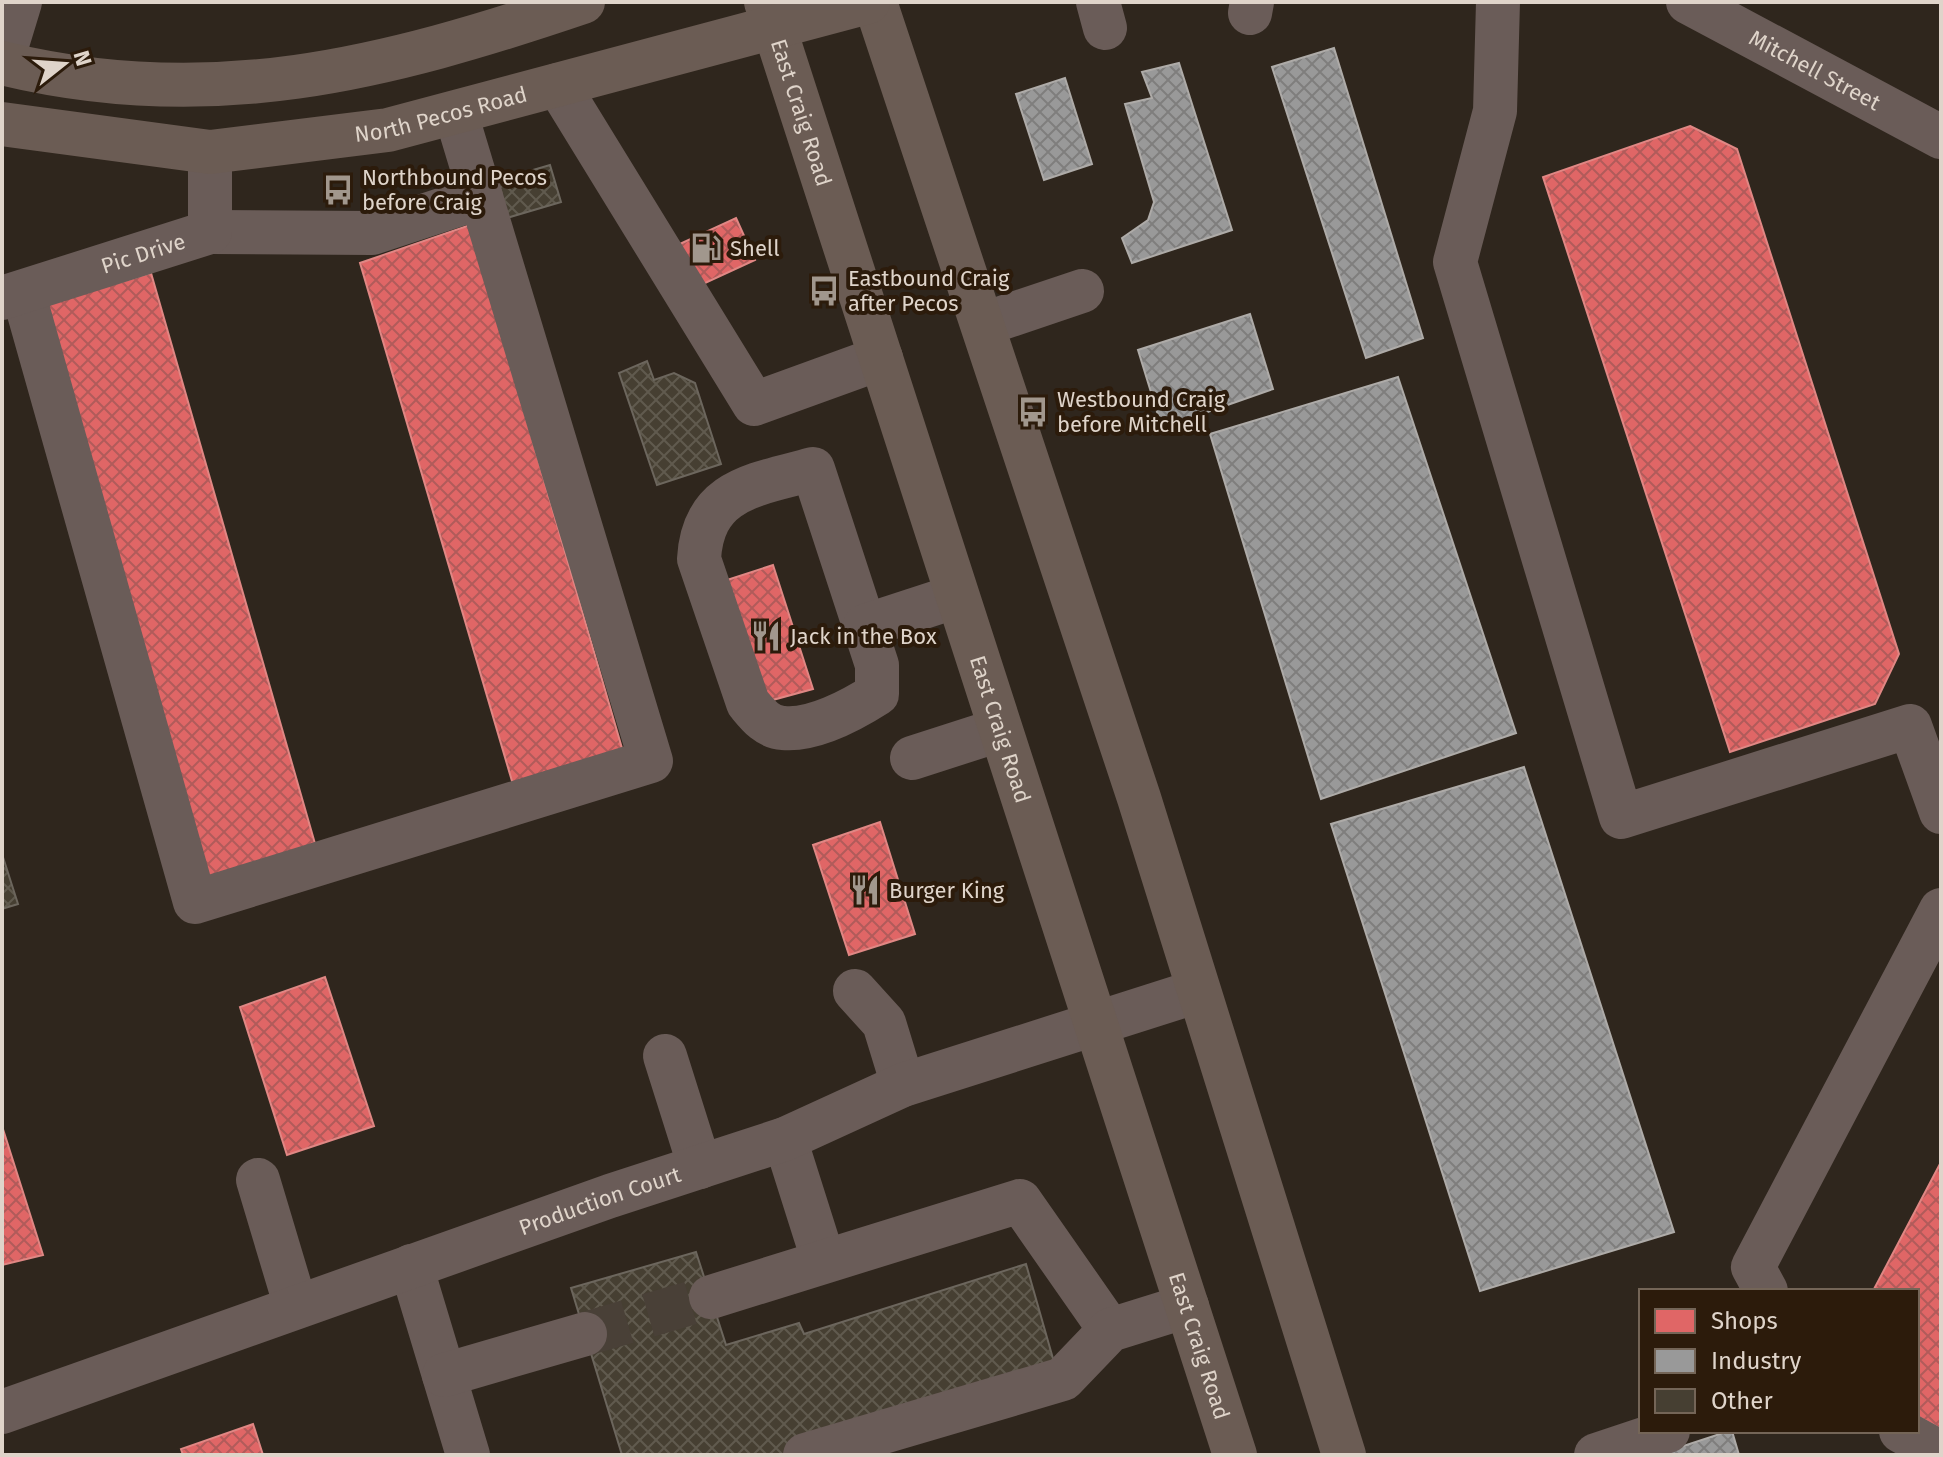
<svg xmlns="http://www.w3.org/2000/svg" width="1943" height="1457" font-family="'Fira Sans',sans-serif">
<defs>
<pattern id="shops-cross-hatch" width="8" height="8" patternUnits="userSpaceOnUse" patternTransform="scale(2)"><rect width="8" height="8" fill="#e06666"/><path d="M0 0l8 8M0 8l8-8" fill="none" stroke="#b15b5a"/></pattern>
<pattern id="industry-cross-hatch" width="8" height="8" patternUnits="userSpaceOnUse" patternTransform="scale(2)"><rect width="8" height="8" fill="#999"/><path d="M0 0l8 8M0 8l8-8" fill="none" stroke="#7f7e7d"/></pattern>
<pattern id="building-cross-hatch" width="8" height="8" patternUnits="userSpaceOnUse" patternTransform="scale(2)"><rect width="8" height="8" fill="#463f32"/><path d="M0 0l8 8M0 8l8-8" fill="none" stroke="#605a4e"/></pattern>
</defs>
<rect width="100%" height="100%" fill="#2f261d"/>
<!-- shops -->
<path fill="url(#shops-cross-hatch)" stroke="#e08784" stroke-width="2" d="M 1690,126 L 1737,149 L 1899,654 L 1875,704 L 1730,752 L 1543,177 Z
M 736,218 L 755,260 L 677,296 L 658,254 Z
M 470,225 L 624,755 L 514,788 L 360,263 Z
M 151,273 L 318,854 L 212,887 L 39,306 Z
M 773,565 L 813,689 L 758,704 L 718,583 Z
M 880,822 L 915,934 L 849,955 L 813,845 Z
M 325,977 L 374,1126 L 287,1155 L 240,1007 Z
M 2,1126 L 43,1255 L 2,1265 Z
M 1941,1162 L 1941,1429 L 1917,1416 L 1917,1291 L 1873,1291 Z
M 253,1424 L 263,1455 L 183,1455 L 181,1449 Z"/>
<!-- industry -->
<path fill="url(#industry-cross-hatch)" stroke="#aeaba8" stroke-width="2" d="M 1334,48 L 1423,338 L 1366,358 L 1272,67 Z
M 1179,63 L 1232,230 L 1132,263 L 1122,238 L 1148,220 L 1154,202 L 1125,104 L 1152,98 L 1142,72 Z
M 1065,78 L 1092,164 L 1044,180 L 1016,94 Z
M 1250,314 L 1273,389 L 1162,428 L 1138,350 Z
M 1398,377 L 1516,733 L 1321,799 L 1210,434 Z
M 1524,767 L 1674,1232 L 1480,1291 L 1331,824 Z
M 1732,1431 L 1739,1455 L 1656,1455 L 1729,1431 Z"/>
<!-- building -->
<path fill="url(#building-cross-hatch)" stroke="#6c665d" stroke-width="2" d="M 550,165 L 561,202 L 500,220 L 489,183 Z
M 647,361 L 654,380 L 674,373 L 695,383 L 721,464 L 657,485 L 619,373 Z
M 2,854 L 18,904 L 2,909 Z
M 696,1252 L 726,1345 L 799,1323 L 804,1334 L 1026,1264 L 1056,1369 L 805,1455 L 622,1455 L 571,1288 Z"/>
<g fill="none" stroke-linecap="round" stroke-linejoin="round">
<!-- minor-tunnel -->
<path stroke="#494037" stroke-width="44" stroke-dasharray="44 22" stroke-linecap="butt" d="M 585,1334 L 711,1297"/>
<!-- minor -->
<g stroke="#6a5c58" stroke-width="44">
<path d="M 1098,2 L 1105,28"/>
<path d="M 1498,2 L 1495,111 L 1455,262 L 1621,817 L 1910,726 L 1941,812"/>
<path id="s1" d="M 1688,2 L 1941,137"/>
<path d="M 1250,13 L 1252,2"/>
<path d="M 2,61 L 20,2"/>
<path d="M 558,85 L 754,404 L 881,358"/>
<path d="M 210,232 L 372,233 L 481,197"/>
<path d="M 23,292 L 195,902 L 651,761 L 456,114"/>
<path id="s2" d="M 2,298 L 210,232 L 210,152"/>
<path d="M 984,324 L 1082,291"/>
<path d="M 813,469 L 877,665 L 877,694 C 852,710 813,731 783,728 C 767,727 758,715 748,703 L 699,559 C 703,488 756,485 813,469 Z"/>
<path d="M 865,626 L 957,596"/>
<path d="M 912,758 L 999,730"/>
<path d="M 855,991 L 884,1023 L 903,1085"/>
<path d="M 665,1056 L 700,1167"/>
<path d="M 785,1139 L 823,1259"/>
<path d="M 258,1180 L 296,1307"/>
<path d="M 411,1266 L 468,1455"/>
<path d="M 1766,1291 L 1753,1267 L 1941,910"/>
<path d="M 711,1297 L 1020,1201 L 1110,1330"/>
<path d="M 444,1375 L 585,1334"/>
<path id="s3" d="M 2,1412 L 610,1196 L 785,1139 L 903,1085 L 1198,991"/>
<path d="M 1901,1431 L 1941,1453"/>
<path d="M 805,1455 L 1063,1379 L 1110,1330 L 1187,1306"/>
<path d="M 1596,1455 L 1668,1431"/>
</g>
<!-- major -->
<g stroke="#6b5c54" stroke-width="44">
<path id="s4" d="M 766,2 L 1235,1455"/>
<path d="M 875,2 L 1139,798 L 1344,1455"/>
<path d="M 2,63 C 211,114 385,69 583,2"/>
<path id="s5" d="M 2,124 L 210,152 L 388,130 L 868,2"/>
</g>
</g>
<!-- icons -->
<defs>
<g id="bus-bare" transform="scale(2.4)"><path d="M-5-6H5V4H4V6H2V4H-2V6H-4V4H-5ZM-3.5-4V0h7V-4ZM-3.5 1.2v1.5H-2V1.2ZM2 1.2v1.5H3.5V1.2Z" fill="#a1978d" stroke="#2c1b0b" stroke-width="2.5" paint-order="stroke"/></g>
<g id="fuel-bare" transform="scale(2.4)"><path d="M-5.5-6h7V0h2V4h1.3V-2.5L3-4.5l.8-.8L6-3V5H2.5V1h-1V6h-7ZM-4.2-4.7v3.2H.2V-4.7Z" fill="#a1978d" stroke="#2c1b0b" stroke-width="2.5" paint-order="stroke"/></g>
<g id="restaurant-bare" transform="scale(2.4)"><path d="M-5-6h1v4h1v-4h1v4h1v-4h1v5L-1.5 .5V6h-2V.5L-5-1ZM5-6V6H3V1.5H1.5Q1.5-4 5-6Z" fill="#a1978d" stroke="#2c1b0b" stroke-width="2.5" paint-order="stroke"/></g>
</defs>
<g fill-rule="evenodd">
<use href="#bus-bare" x="338" y="190"/>
<use href="#fuel-bare" x="706" y="248"/>
<use href="#bus-bare" x="824" y="291"/>
<use href="#bus-bare" x="1033" y="412"/>
<use href="#restaurant-bare" x="766" y="636"/>
<use href="#restaurant-bare" x="865" y="890"/>
</g>
<g text-anchor="middle" stroke-width="8" stroke-linejoin="round" paint-order="stroke">
<!-- street labels -->
<g font-size="22" fill="#dfd4ca" stroke="#2c1b0b">
<text dy="8" stroke="none"><textPath href="#s1" startOffset="144">Mitchell Street</textPath></text>
<text dy="8" stroke="none"><textPath href="#s4" startOffset="116">East Craig Road</textPath></text>
<text dy="8" stroke="none"><textPath href="#s5" startOffset="444">North Pecos Road</textPath></text>
<text dy="8" stroke="none"><textPath href="#s2" startOffset="148">Pic Drive</textPath></text>
<text dy="8" stroke="none"><textPath href="#s4" startOffset="764">East Craig Road</textPath></text>
<text dy="8" stroke="none"><textPath href="#s3" startOffset="634">Production Court</textPath></text>
<text dy="8" stroke="none"><textPath href="#s4" startOffset="1412">East Craig Road</textPath></text>
</g>
<!-- poi labels -->
<g font-size="22" fill="#dfd4ca" stroke="#2c1b0b" text-anchor="start">
<text x="362" y="185">Northbound Pecos<tspan x="362" dy="25">before Craig</tspan></text>
<text x="730" y="256">Shell</text>
<text x="848" y="286">Eastbound Craig<tspan x="848" dy="25">after Pecos</tspan></text>
<text x="1057" y="407">Westbound Craig<tspan x="1057" dy="25">before Mitchell</tspan></text>
<text x="790" y="644">Jack in the Box</text>
<text x="889" y="898">Burger King</text>
</g>
</g>
<!-- border -->
<rect width="1943" height="1457" fill="none" stroke="#dfd4ca" stroke-width="8"/>
<!-- legend -->
<rect x="1639" y="1289" width="280" height="144" fill="#2c1b0b" stroke="#746557" stroke-width="2"/>
<rect x="1655" y="1309" width="40" height="24" fill="#e06666" stroke="#746557" stroke-width="2"/>
<text x="1711" y="1329" font-size="24" fill="#dfd4ca">Shops</text>
<rect x="1655" y="1349" width="40" height="24" fill="#999999" stroke="#746557" stroke-width="2"/>
<text x="1711" y="1369" font-size="24" fill="#dfd4ca">Industry</text>
<rect x="1655" y="1389" width="40" height="24" fill="#463f32" stroke="#746557" stroke-width="2"/>
<text x="1711" y="1409" font-size="24" fill="#dfd4ca">Other</text>
<!-- north arrow -->
<g transform="translate(64 64) rotate(73)" stroke="#2c1b0b" stroke-width="6" paint-order="stroke">
<path d="M0-6L14 30L0 20L-14 30Z" fill="#dfd4ca"/>
<text y="-12" font-size="22" font-weight="bold" text-anchor="middle" fill="#dfd4ca">N</text>
</g>
</svg>
